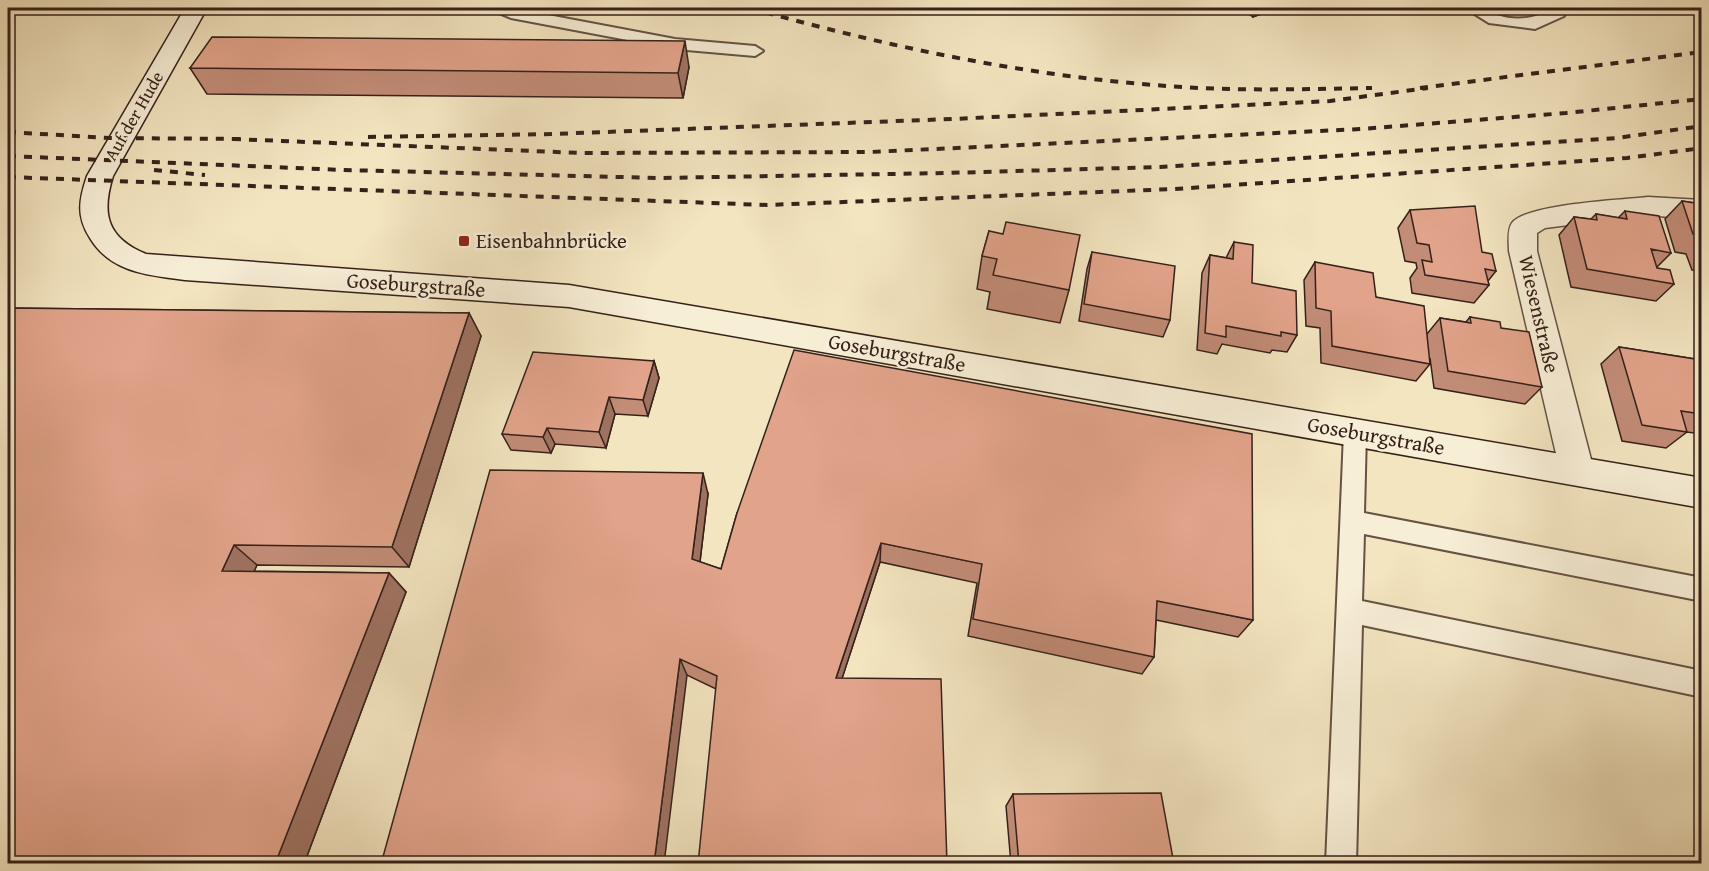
<svg xmlns="http://www.w3.org/2000/svg" width="1709" height="871" font-family="'Gentium Book Plus',serif">
<rect width="100%" height="100%" fill="#f3e5c0"/>
<filter id="stains"><feTurbulence type="fractalNoise" baseFrequency=".00333" numOctaves="4"/><feColorMatrix values="0 0 0 0 .2 0 0 0 0 .09 0 0 0 0 .02 0 0 0 .5 -.17"/></filter>
<radialGradient id="worn" r=".72"><stop offset=".6" stop-color="#630" stop-opacity="0"/><stop offset="1" stop-color="#630" stop-opacity=".3"/></radialGradient>
<g fill="none" stroke-linecap="round" stroke-linejoin="round">
<!-- lane casing -->
<g stroke="#655244" stroke-width="4">
<path id="lane" d="M 491,8 L 511,8 L 675,39 L 755,46 L 763,51 L 755,56 L 675,49 L 511,18 L 494,11 Z
M 1465,8 C 1481,6 1484,10 1497,15 C 1515,21 1533,19 1549,11 L 1548,8 L 1562,8 L 1566,13 L 1564,16 L 1535,29 L 1489,23 Z
M 1355,424 L 1363,426 L 1366,433 L 1364,513 L 1702,578 L 1702,601 L 1364,534 L 1362,601 L 1702,671 L 1702,697 L 1362,625 L 1356,864 L 1326,864 L 1344,433 L 1347,426 Z"/>
</g>
<!-- street casing -->
<g stroke="#655244" stroke-width="3">
<path id="street" d="M 1648,197 L 1702,200 L 1702,220 L 1648,215 L 1545,228 L 1537,233 L 1537,251 L 1594,471 L 1589,481 L 1577,485 L 1565,481 L 1560,471 L 1509,251 C 1509,243 1507,230 1512,223 C 1526,204 1621,200 1648,197 Z"/>
</g>
<!-- secondary casing -->
<g stroke="#36211a" stroke-width="3">
<path id="secondary" d="M 185,8 L 207,8 L 113,176 C 101,214 107,238 146,254 L 569,285 L 1702,478 L 1702,508 L 569,307 L 185,280 C 149,275 111,273 90,238 C 76,216 79,200 87,176 Z"/>
</g>
<!-- lane -->
<use href="#lane" fill="#f7eed6" fill-rule="evenodd"/>
<!-- street -->
<use href="#street" fill="#f7eed6" fill-rule="evenodd"/>
<!-- secondary -->
<use href="#secondary" fill="#f7eed6" fill-rule="evenodd"/>
<!-- rail -->
<path stroke="#36211a" stroke-width="4" stroke-dasharray="8 8" stroke-linecap="butt" d="M 750,8 C 891,48 1036,78 1182,87 C 1245,91 1309,89 1372,88
M 1420,88 L 1702,52
M 8,132 L 110,138 L 242,139
M 368,137 L 552,134 L 952,119 L 1330,101 L 1428,88
M 233,139 L 582,153 L 870,152 L 1361,129 L 1566,113 L 1702,99
M 8,156 L 344,170 L 659,178 L 946,173 L 1160,167 L 1617,138 L 1702,126
M 154,170 L 205,175
M 8,177 L 767,205 L 1175,189 L 1627,158 L 1702,148"/>
</g>
<!-- wall -->
<path fill="#c28c77" stroke="#36211a" stroke-width="1.5" d="M 1240,8 L 1277,8 L 1253,17 Z
M 689,67 L 683,98 L 207,94 L 190,68 Z
M 1682,201 L 1701,204 L 1701,271 L 1692,270 L 1686,254 L 1675,252 L 1665,219 Z
M 1410,210 L 1482,252 L 1496,271 L 1488,281 L 1489,285 L 1474,303 L 1412,293 L 1410,278 L 1417,268 L 1416,263 L 1405,261 L 1398,228 Z
M 1625,211 L 1671,253 L 1657,267 L 1674,284 L 1656,301 L 1571,287 L 1559,235 L 1574,217 L 1591,219 L 1596,214 L 1618,218 Z
M 989,231 L 1069,290 L 1060,323 L 987,309 L 990,292 L 977,289 L 982,256 Z
M 1234,242 L 1252,283 L 1297,335 L 1287,352 L 1272,350 L 1270,353 L 1222,344 L 1217,354 L 1197,350 L 1202,273 L 1210,255 L 1226,258 Z
M 1092,252 L 1170,320 L 1163,337 L 1079,321 L 1087,269 Z
M 1315,262 L 1376,297 L 1427,334 L 1440,318 L 1466,322 L 1470,317 L 1501,328 L 1542,387 L 1525,404 L 1434,388 L 1430,358 L 1430,364 L 1416,381 L 1321,363 L 1320,328 L 1306,326 L 1304,280 Z
M 8,308 L 469,313 L 481,336 L 409,567 L 257,565 L 254,571 L 389,573 L 406,592 L 304,864 L 8,864 Z
M 1619,347 L 1701,360 L 1701,434 L 1687,432 L 1666,448 L 1622,441 L 1601,364 Z
M 654,361 L 659,378 L 648,416 L 615,414 L 606,448 L 555,444 L 551,453 L 511,450 L 502,434 Z
M 708,494 L 700,562 L 721,569 L 737,513 L 1253,620 L 1238,637 L 1156,620 L 1154,657 L 1142,674 L 968,636 L 977,583 L 880,562 L 842,678 L 716,689 L 687,675 L 381,864 Z
M 1013,794 L 1174,864 L 1011,864 L 1006,806 Z"/>
<!-- shaded-wall -->
<path fill="#9e7261" stroke="#36211a" stroke-width="1.5" d="M 1256,8 L 1277,8 L 1253,17 Z
M 685,41 L 689,67 L 683,98 L 678,73 Z
M 469,313 L 481,336 L 409,567 L 392,547 Z
M 654,361 L 659,378 L 648,416 L 643,400 Z
M 609,397 L 615,414 L 606,448 L 599,432 Z
M 547,428 L 555,444 L 551,453 L 543,437 Z
M 703,473 L 708,494 L 698,578 L 692,559 Z
M 881,543 L 880,562 L 837,694 L 836,678 Z
M 234,545 L 257,565 L 246,590 L 222,571 Z
M 389,573 L 406,592 L 304,864 L 275,864 Z
M 680,659 L 687,675 L 664,864 L 654,864 Z
M 175,858 L 193,864 L 173,864 Z"/>
<!-- building -->
<path fill="#e1a38a" stroke="#36211a" stroke-width="1.5" d="M 212,37 L 685,41 L 678,73 L 190,68 Z
M 1682,201 L 1701,204 L 1701,235 L 1693,234 Z
M 1475,206 L 1482,252 L 1492,254 L 1496,271 L 1485,269 L 1489,285 L 1425,275 L 1422,260 L 1432,262 L 1429,245 L 1417,243 L 1410,210 Z
M 1625,211 L 1659,216 L 1671,253 L 1651,249 L 1657,268 L 1670,270 L 1674,284 L 1587,269 L 1574,217 L 1597,220 L 1596,214 L 1627,219 Z
M 1006,222 L 1080,235 L 1069,290 L 993,275 L 997,259 L 982,256 L 989,231 L 1003,234 Z
M 1234,242 L 1253,245 L 1252,283 L 1296,291 L 1297,335 L 1281,332 L 1281,336 L 1226,326 L 1226,337 L 1205,333 L 1210,255 L 1233,259 Z
M 1092,252 L 1175,266 L 1170,320 L 1084,304 Z
M 1315,262 L 1373,273 L 1376,297 L 1424,306 L 1430,364 L 1332,346 L 1331,311 L 1316,308 Z
M 8,308 L 469,313 L 392,547 L 234,545 L 222,571 L 389,573 L 275,864 L 233,864 L 175,858 L 173,864 L 8,864 Z
M 1470,317 L 1500,322 L 1501,328 L 1529,332 L 1542,387 L 1448,371 L 1440,318 L 1471,323 Z
M 1619,347 L 1701,360 L 1701,414 L 1681,411 L 1687,432 L 1642,425 Z
M 794,350 L 1252,434 L 1253,620 L 1157,601 L 1154,657 L 973,619 L 982,564 L 881,543 L 836,678 L 941,679 L 947,864 L 698,864 L 717,676 L 680,659 L 654,864 L 381,864 L 490,470 L 703,473 L 692,559 L 721,569 L 737,513 Z
M 533,352 L 654,361 L 643,400 L 609,397 L 599,432 L 547,428 L 543,437 L 502,434 Z
M 1161,793 L 1174,864 L 1019,864 L 1013,794 Z"/>
<!-- markers -->
<rect fill="#8f2418" stroke="#f7eed6" stroke-width="2" x="458" y="235" width="12" height="12" rx="3"/>
<g text-anchor="middle" stroke-width="5" stroke-linejoin="round" paint-order="stroke">
<!-- far-street labels -->
<g font-size="18" fill="#36211a" stroke="#f7eed6">
<text transform="translate(134 116) rotate(-60)" y="6">Auf der Hude</text>
</g>
<!-- poi labels -->
<g font-size="21" fill="#36211a" stroke="#f7eed6" text-anchor="start">
<text x="476" y="248">Eisenbahnbrücke</text>
</g>
<!-- street labels -->
<g font-size="21" fill="#36211a" stroke="#f7eed6">
<text transform="translate(416 285) rotate(4)" y="7">Goseburgstraße</text>
<text transform="translate(1539 314) rotate(77)" y="7">Wiesenstraße</text>
<text transform="translate(897 353) rotate(10)" y="7">Goseburgstraße</text>
<text transform="translate(1376 436) rotate(10)" y="7">Goseburgstraße</text>
</g>
</g>
<!-- margin -->
<rect width="1709" height="871" fill="none" stroke="#f3e5c0" stroke-width="30"/>
<rect x="9" y="9" width="1691" height="853" fill="none" stroke="#36211a" stroke-width="3"/>
<rect x="15" y="15" width="1679" height="841" fill="none" stroke="#36211a" stroke-width="1.5"/>
<rect width="100%" height="100%" filter="url(#stains)"/>
<rect width="100%" height="100%" fill="url(#worn)"/>
</svg>
